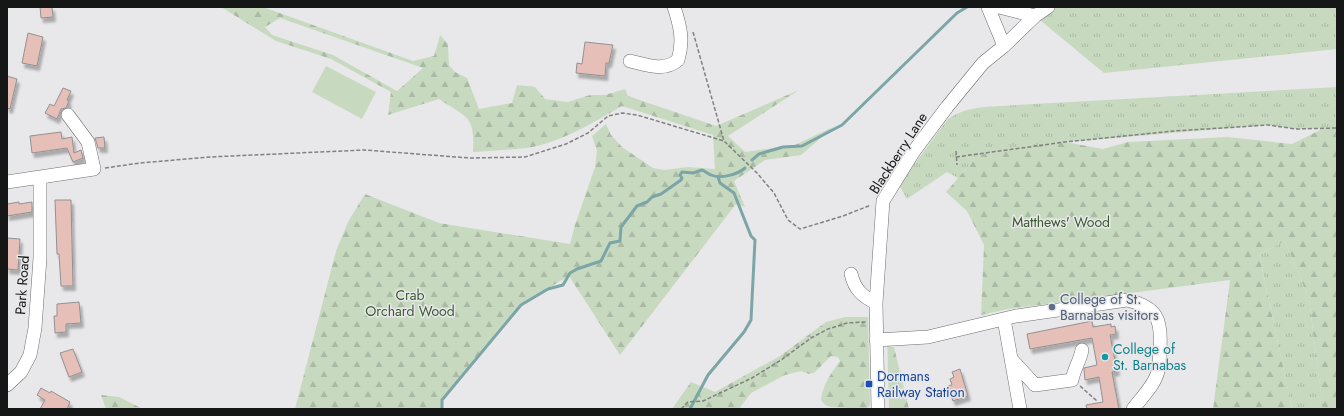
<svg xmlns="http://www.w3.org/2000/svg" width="1344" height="416" font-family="Jost,sans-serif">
<defs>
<pattern id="grass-tufts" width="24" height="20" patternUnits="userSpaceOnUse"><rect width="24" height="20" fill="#c7dac0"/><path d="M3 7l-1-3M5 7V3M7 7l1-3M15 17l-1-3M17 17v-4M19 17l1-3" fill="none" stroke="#aabaa4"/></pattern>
<pattern id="forest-firs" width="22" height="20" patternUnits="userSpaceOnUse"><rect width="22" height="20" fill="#c7dac0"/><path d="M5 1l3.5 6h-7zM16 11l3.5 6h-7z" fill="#aabaa4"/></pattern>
<filter id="shadow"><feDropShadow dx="2.5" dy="4.5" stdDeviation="1" flood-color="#0004"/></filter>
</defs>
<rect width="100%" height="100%" fill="#e8e8ea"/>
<!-- grass -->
<path fill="url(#grass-tufts)" d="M 1048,7 L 1337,7 L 1337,49 L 1104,73 L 1035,16 Z
M 1337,87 L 1337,128 L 1296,129 L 1268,125 L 1065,142 L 978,155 L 958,178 L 947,172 L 907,199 L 899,185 L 947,120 C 962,108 981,107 999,106 Z
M 1285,241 L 1309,299 L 1322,401 L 1337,409 L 1292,409 L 1259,254 Z"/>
<!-- forest -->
<path fill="url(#forest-firs)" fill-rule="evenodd" d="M 221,7 L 263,7 L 413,61 L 434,56 L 440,35 L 448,44 L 449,65 L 455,72 L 467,78 L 479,109 L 512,103 L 517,85 L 535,87 L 545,99 L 568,102 L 590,95 L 605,95 L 625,89 L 628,96 L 716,126 L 799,90 L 728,136 L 745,152 L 795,145 L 835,126 L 801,155 L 765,160 L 734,181 L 745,207 L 736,204 L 620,355 L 569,276 L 521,304 L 441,399 L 441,409 L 295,409 L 336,251 L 348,222 L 365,194 L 439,223 L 570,244 L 575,225 L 595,167 L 597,151 L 592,136 L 606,124 L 611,135 L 622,147 L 653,168 L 664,170 L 688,167 L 715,169 L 713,135 L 622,106 C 592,123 561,143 526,148 C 508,150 490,151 473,152 C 475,115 467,118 439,99 L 388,115 L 391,92 L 331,59 L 276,41 ZM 280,18 L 423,68 L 397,91 L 333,55 L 272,35 L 265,27 Z
M 1324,128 L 1337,128 L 1337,409 L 1324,409 L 1322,402 L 1309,299 L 1285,241 L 1259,254 L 1292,409 L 1213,409 L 1230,280 L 1008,309 L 981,315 L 984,245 L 967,211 L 946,192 L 978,155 L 1065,142 L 1103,149 L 1128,142 L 1227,137 L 1292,144 Z
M 845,317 L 868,317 L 870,405 L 866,409 L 831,407 L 825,405 L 821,400 C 823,384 831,373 840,361 L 838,357 L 831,356 L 814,373 L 809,374 L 801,371 L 785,375 L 751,393 L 739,409 L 672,409 L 691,382 L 715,392 L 780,356 L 826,322 Z
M 887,333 L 891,347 L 894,347 L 909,409 L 889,409 Z
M 101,395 L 119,397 L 143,409 L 106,409 Z"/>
<!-- pitch -->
<path fill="#c7dac0" d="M 326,66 L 376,92 L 362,119 L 312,92 Z"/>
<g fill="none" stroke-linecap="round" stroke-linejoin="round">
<!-- stream -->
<path stroke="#7ca5a7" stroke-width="3" d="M 752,160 L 759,154 L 783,147 L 802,146 L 842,125 L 957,13 L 967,7
M 442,409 L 442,400 L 521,305 L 548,289 L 563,285 L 570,273 L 577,269 L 601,261 L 610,243 L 620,241 L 621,227 L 637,206 L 647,202 L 652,197 L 661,194 L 681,180 L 682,178 L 680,175 L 682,172 L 693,173 L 702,170 C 705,171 708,174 711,175 C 720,179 737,175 745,168
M 690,409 L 708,375 L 744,332 L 751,320 L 755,240 L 751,236 L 734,193 L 720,183 L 718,177"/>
</g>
<!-- building -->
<path fill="#e5bfb8" stroke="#939191" filter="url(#shadow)" d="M 40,7 L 52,7 L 53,17 L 41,18 Z
M 28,33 L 43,37 L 37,66 L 22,63 Z
M 585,42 L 613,45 L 609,63 L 606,63 L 605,76 L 576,73 L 577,63 L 582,64 Z
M 7,76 L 17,79 L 10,109 L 7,108 Z
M 63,88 L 71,91 L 67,100 L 69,101 L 66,108 L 61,109 L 57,119 L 45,113 L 50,104 L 54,106 Z
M 61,132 L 62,139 L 72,137 L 74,153 L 81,150 L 83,158 L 73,162 L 67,148 L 32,153 L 30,136 Z
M 104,137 L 105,148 L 98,148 L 95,138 Z
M 55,200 L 71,200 L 73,286 L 61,286 L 59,254 L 57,254 Z
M 19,202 L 19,204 L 32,202 L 32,212 L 7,216 L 7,204 Z
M 7,238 L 20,239 L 18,270 L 7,269 Z
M 79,302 L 81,323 L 66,324 L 66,332 L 55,333 L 54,316 L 57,316 L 57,304 Z
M 1092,321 L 1093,327 L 1111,324 L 1111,327 L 1115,326 L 1116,334 L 1110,335 L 1117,371 L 1112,372 L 1119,409 L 1087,409 L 1086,405 L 1103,402 L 1099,377 L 1085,380 L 1084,370 L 1084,368 L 1097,365 L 1092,338 L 1030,349 L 1027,334 Z
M 73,349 L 82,372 L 69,377 L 60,353 Z
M 960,369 L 968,396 L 953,401 L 948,386 L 952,385 L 950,379 L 954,377 L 952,372 Z
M 41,388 L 50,393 L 51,391 L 70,402 L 67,409 L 40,409 L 45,400 L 37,395 Z"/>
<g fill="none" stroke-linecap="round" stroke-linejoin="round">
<!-- minor casing -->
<g stroke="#6d6e6f" stroke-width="14">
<path id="minor" d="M 988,7 L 1004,46
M 999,7 L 1035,16
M 630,61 C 647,65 664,72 678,60 C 684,41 680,25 674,7
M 7,182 L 94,169 L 88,142 L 68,115
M 851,274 C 855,290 862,296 876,303
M 1004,319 L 1020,409
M 876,340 L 928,337 L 1016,316 L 1127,300 C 1157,307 1162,319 1160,349 C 1159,356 1160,364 1158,371 C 1155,385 1141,398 1133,409
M 1013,361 L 1035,385 L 1072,380 C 1074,369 1080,361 1082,350
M 7,385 L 21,372 L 30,355 L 35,328 L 40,258 L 40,178
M 878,409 L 876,303 L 883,201 L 914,151 L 947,107 L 983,63 L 1004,46 L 1035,16 L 1048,7"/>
</g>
<!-- path -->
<path stroke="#818182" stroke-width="1.5" stroke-dasharray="4 2" stroke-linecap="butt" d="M 693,32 L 724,141 L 757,173 L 774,193 L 788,220 L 800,229 L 843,216 L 871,205
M 956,151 L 957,165
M 956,157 L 1065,142 L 1174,131 L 1268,125 L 1296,129 L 1337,128
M 105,168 L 140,163 L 210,157 L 364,150 L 470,158 L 525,157 L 566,144 L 588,133 L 608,116 L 622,113 L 637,115 L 724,141
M 1080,386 L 1097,401
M 681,409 L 688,402 L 703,401 L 752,378 L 781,360 L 811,338 L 828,329 L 847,323 L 866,322"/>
<!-- minor -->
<use href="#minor" stroke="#fff" stroke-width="13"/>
</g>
<!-- markers -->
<circle fill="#5c6f8a" stroke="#e8e8ea" stroke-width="1.5" cx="1052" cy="307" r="4"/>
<circle fill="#0f9aa8" stroke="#e8e8ea" stroke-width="1.5" cx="1105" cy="357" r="4"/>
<rect fill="#1a4fb4" stroke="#e8e8ea" stroke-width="1.5" x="865" y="380" width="8" height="8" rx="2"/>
<g text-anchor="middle" stroke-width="3" stroke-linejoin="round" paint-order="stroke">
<!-- street labels -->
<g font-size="14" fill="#151616" stroke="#e8e8ea">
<text transform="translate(898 153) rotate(-57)" y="5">Blackberry Lane</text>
<text transform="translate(22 285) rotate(-86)" y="5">Park Road</text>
</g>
<!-- park labels -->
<g font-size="14" fill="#3a5930" stroke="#e8e8ea">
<text x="1061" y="227">Matthews' Wood</text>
<text x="410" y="300">Crab<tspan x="410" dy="16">Orchard Wood</tspan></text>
</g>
<!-- service labels -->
<g font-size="14" fill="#4e5e75" stroke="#e8e8ea" text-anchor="start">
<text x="1060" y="304">College of St.<tspan x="1060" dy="16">Barnabas visitors</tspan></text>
</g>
<!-- culture labels -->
<g font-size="14" fill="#0d838f" stroke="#e8e8ea" text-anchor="start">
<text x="1113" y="354">College of<tspan x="1113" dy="16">St. Barnabas</tspan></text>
</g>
<!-- transit labels -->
<g font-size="14" fill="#164399" stroke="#e8e8ea" text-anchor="start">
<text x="877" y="381">Dormans<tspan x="877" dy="16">Railway Station</tspan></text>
</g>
</g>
<!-- border -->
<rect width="1344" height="416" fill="none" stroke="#151616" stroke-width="16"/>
</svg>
